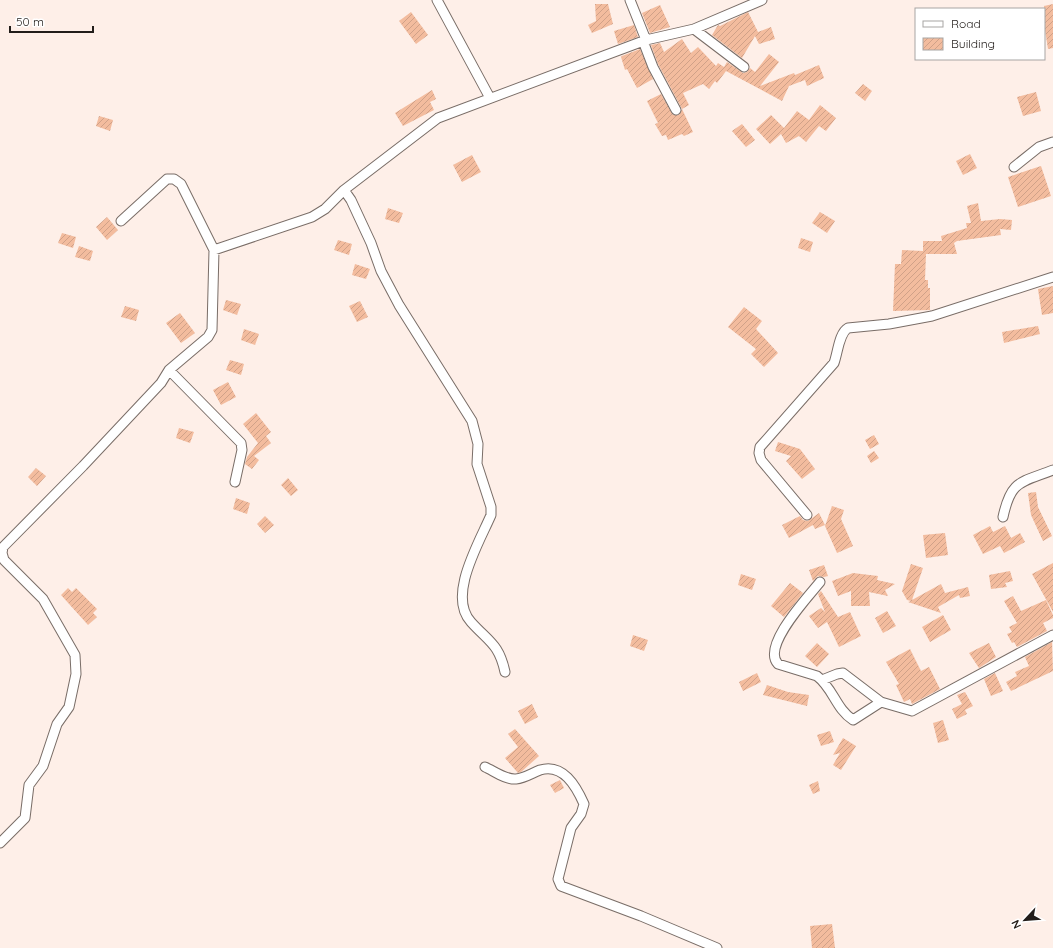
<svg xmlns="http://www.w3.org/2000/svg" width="1053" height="948" font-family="Quicksand,sans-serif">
<defs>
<pattern id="building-hatch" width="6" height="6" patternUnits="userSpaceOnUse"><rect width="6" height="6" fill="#f3bc9e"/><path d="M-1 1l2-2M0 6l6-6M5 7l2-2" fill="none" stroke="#d0a188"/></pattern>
</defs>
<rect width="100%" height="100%" fill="#feefe8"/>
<!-- building -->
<path fill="url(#building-hatch)" d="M 595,4 L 608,4 L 613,24 L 592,33 L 588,25 L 596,21 Z
M 1053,4 L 1053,48 L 1048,49 L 1044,24 L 1044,6 Z
M 660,5 L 670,27 L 650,33 L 642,13 Z
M 411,12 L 428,35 L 416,44 L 399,21 Z
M 748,12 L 758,32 L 771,27 L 775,39 L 759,44 L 755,36 L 742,58 L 712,35 L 718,25 L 720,26 Z
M 634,25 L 638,37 L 618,44 L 614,31 Z
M 682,39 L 691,53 L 698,47 L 716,66 L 718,63 L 724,67 L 727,62 L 743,73 L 747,72 L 750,68 L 755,72 L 769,54 L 779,62 L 760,86 L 794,73 L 795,75 L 819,65 L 824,78 L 807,86 L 805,80 L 789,86 L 782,101 L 726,71 L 717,83 L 715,81 L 709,89 L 703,84 L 683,93 L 689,105 L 682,109 L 658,64 L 651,45 L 660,43 L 664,52 Z
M 640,49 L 653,79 L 637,88 L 627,69 L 625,70 L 621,57 L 622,56 Z
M 863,84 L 872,91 L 865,101 L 855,93 Z
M 432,90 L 436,99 L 430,102 L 434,110 L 403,126 L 395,113 Z
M 1036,92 L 1041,111 L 1023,116 L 1017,97 Z
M 661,94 L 673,115 L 679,115 L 682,109 L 693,132 L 684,136 L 682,134 L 668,140 L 666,135 L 662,136 L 655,124 L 658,123 L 647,101 Z
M 820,105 L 836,118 L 826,131 L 819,126 L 806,142 L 799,136 L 786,143 L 781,134 L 770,144 L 756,129 L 771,115 L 784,128 L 797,111 L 809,120 Z
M 99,116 L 113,120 L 110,131 L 96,126 Z
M 742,124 L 755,140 L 746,147 L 732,131 Z
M 970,154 L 977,168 L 963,175 L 956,161 Z
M 472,155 L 481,172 L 462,182 L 453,165 Z
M 1041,166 L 1051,196 L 1018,207 L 1008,177 Z
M 978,203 L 981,221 L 1000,219 L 1012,220 L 1011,230 L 1000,229 L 1001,235 L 957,241 L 954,243 L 957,254 L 926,254 L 925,280 L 928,280 L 928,288 L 930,288 L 930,310 L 893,311 L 895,264 L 901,264 L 902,250 L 923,251 L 923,241 L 942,241 L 941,236 L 967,228 L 966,223 L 971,223 L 967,206 Z
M 388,208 L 403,213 L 399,223 L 385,219 Z
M 820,212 L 835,221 L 827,233 L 812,223 Z
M 107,217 L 118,230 L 107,240 L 96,227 Z
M 62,233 L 76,237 L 73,248 L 58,243 Z
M 801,238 L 813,242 L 810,252 L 798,248 Z
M 338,240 L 352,244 L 349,255 L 334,250 Z
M 79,246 L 93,251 L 90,261 L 75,257 Z
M 355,264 L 370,269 L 366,279 L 352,275 Z
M 1053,286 L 1053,313 L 1042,315 L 1038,289 Z
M 226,300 L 241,304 L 237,315 L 223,310 Z
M 360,301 L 368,317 L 357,322 L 349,306 Z
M 125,306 L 139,310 L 136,321 L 121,317 Z
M 744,307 L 762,321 L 756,329 L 778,353 L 764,367 L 751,354 L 756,349 L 728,327 Z
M 180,313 L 195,333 L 181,343 L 166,323 Z
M 1038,326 L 1040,334 L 1004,343 L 1002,332 Z
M 244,329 L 259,334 L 255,345 L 241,340 Z
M 230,360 L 244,364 L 241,375 L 226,370 Z
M 228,382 L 236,397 L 221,405 L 213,390 Z
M 256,413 L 271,432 L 266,436 L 271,443 L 254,456 L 259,460 L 252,469 L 245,464 L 247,457 L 258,443 L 243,424 Z
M 179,428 L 194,432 L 190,443 L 176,438 Z
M 874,435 L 879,444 L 870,449 L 865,440 Z
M 778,442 L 800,449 L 815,469 L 802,479 L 786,461 L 791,456 L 775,451 Z
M 874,451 L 879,458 L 871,463 L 867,456 Z
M 36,468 L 46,476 L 37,486 L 28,477 Z
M 288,478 L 298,490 L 291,496 L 281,485 Z
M 1036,492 L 1038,507 L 1052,536 L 1043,541 L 1031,515 L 1028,493 Z
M 236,498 L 250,503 L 247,514 L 233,509 Z
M 832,506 L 844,510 L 841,519 L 853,546 L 837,553 L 825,526 Z
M 819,513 L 825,525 L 815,529 L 813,525 L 789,538 L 782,525 L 800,516 L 803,520 L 808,521 Z
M 265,516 L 274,525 L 265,533 L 257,524 Z
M 990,526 L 993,532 L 1005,526 L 1011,538 L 1020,533 L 1025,542 L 1004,553 L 1000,546 L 983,554 L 973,535 Z
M 945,533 L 948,555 L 926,558 L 923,535 Z
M 1053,563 L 1053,612 L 1032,574 Z
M 911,564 L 923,568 L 912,600 L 941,584 L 945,593 L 968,587 L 970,596 L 960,598 L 959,595 L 938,607 L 941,613 L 908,602 L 911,601 L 907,600 L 902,591 Z
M 824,565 L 828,576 L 824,577 L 818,576 L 813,581 L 809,570 Z
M 1010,571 L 1013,581 L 1005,583 L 1007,587 L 991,589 L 989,575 Z
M 853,573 L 878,576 L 877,580 L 895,584 L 885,590 L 888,596 L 869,592 L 870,606 L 851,606 L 851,591 L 838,596 L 832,581 Z
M 741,574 L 756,579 L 752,590 L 738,585 Z
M 790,583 L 803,593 L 784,617 L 771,606 Z
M 68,588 L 72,592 L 76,588 L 97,609 L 93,613 L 97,617 L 88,625 L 61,595 Z
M 821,591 L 838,617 L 850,612 L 861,636 L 839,647 L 827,622 L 818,628 L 809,616 L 821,608 L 825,612 L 818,594 Z
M 1013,596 L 1021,611 L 1046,600 L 1053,615 L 1053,618 L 1043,623 L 1047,631 L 1017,647 L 1014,642 L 1012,643 L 1007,634 L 1012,632 L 1009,627 L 1017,623 L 1004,601 Z
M 887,611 L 896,626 L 883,633 L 875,618 Z
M 943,615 L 951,630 L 930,642 L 922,627 Z
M 633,635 L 648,640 L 644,651 L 630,646 Z
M 1052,642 L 1053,671 L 1011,691 L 1006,682 L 1017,676 L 1015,672 L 1029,666 L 1025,657 Z
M 817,643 L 829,654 L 817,667 L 805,656 Z
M 989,643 L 996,657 L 979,668 L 969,653 Z
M 910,649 L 921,671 L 929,667 L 940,689 L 912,704 L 910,699 L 904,702 L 896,685 L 899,684 L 886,662 Z
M 757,673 L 761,682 L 743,691 L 739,682 Z
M 995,673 L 1003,691 L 991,696 L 984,679 Z
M 767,685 L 788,692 L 809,695 L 807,706 L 763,695 Z
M 965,692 L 973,706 L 965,710 L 967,714 L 957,719 L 952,709 L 962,704 L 957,695 Z
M 532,704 L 538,717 L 525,724 L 518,711 Z
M 943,720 L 949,740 L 938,743 L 933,723 Z
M 515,729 L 539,756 L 521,772 L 518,773 L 505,758 L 518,747 L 508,734 Z
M 830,731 L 834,742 L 821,746 L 817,735 Z
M 843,738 L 856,746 L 841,770 L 833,765 L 840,753 L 833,755 Z
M 560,780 L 564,788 L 555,793 L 550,785 Z
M 818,781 L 820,791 L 813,794 L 809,785 Z
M 832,924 L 835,948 L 812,948 L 810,926 Z"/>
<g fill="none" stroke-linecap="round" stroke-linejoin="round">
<!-- street casing -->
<g stroke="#796d67" stroke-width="11">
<path id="street" d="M 437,0 L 490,98
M 630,0 L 646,40
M 694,29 L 744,67
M 643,41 L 653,67 L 676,110
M 1014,167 L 1039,147 L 1053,142
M 344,190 L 351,200 L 371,243 L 381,271 L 399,305 L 472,421 L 478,444 L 477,464 L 491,507 L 491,515 C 479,543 447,596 471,622 C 489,642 499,644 505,672
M 214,250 L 312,217 L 325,209 L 344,190 L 438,118 L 646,40 L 694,29 L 762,0
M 169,370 L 241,443 L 242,450 L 235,482
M 807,515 L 761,460 L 759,453 L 760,447 L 834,363 C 838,352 839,333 848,328 L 889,324 L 932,316 L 1053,277
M 1003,517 C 1011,480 1020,483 1053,470
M 820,582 C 809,596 761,646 778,664 L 817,676 C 833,688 836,709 853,720 L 881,702 L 912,711 L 1053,635
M 822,680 L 837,674 L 843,673 L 881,702
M 485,767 C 494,771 506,780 516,779 C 525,778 532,773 540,770 C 563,763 576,786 584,804 L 581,814 L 571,828 L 558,879 L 561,886 L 641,916 L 717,948
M 0,843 L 25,818 L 29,785 L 43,766 L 57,724 L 69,707 L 76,674 L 75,655 L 43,599 L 4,560 L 2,553 L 3,547 L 83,466 L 161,383 L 169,370 L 208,337 L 212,330 L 214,250 L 181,184 L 174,179 L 167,179 L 121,221"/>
</g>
<!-- street -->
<use href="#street" stroke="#fff" stroke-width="9"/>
</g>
<!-- legend -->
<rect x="915" y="8" width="130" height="52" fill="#ffffff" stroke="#a7a5a3"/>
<rect x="923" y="21" width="20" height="6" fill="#ffffff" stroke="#a7a5a3"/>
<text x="951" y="28" font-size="12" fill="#221d1a">Road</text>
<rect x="923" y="38" width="20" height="12" fill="url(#building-hatch)" stroke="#a7a5a3"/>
<text x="951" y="48" font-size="12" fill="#221d1a">Building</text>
<!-- north arrow -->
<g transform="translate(1025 920) rotate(244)" stroke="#ffffff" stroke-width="3" paint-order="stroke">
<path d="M0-3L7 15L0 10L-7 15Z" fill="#221d1a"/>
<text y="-6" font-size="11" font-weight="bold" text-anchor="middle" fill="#221d1a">N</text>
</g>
<!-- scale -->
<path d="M10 26v6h83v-6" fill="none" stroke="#221d1a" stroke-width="2"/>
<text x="16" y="26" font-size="12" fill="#221d1a" stroke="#ffffff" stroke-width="3" paint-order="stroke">50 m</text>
</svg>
